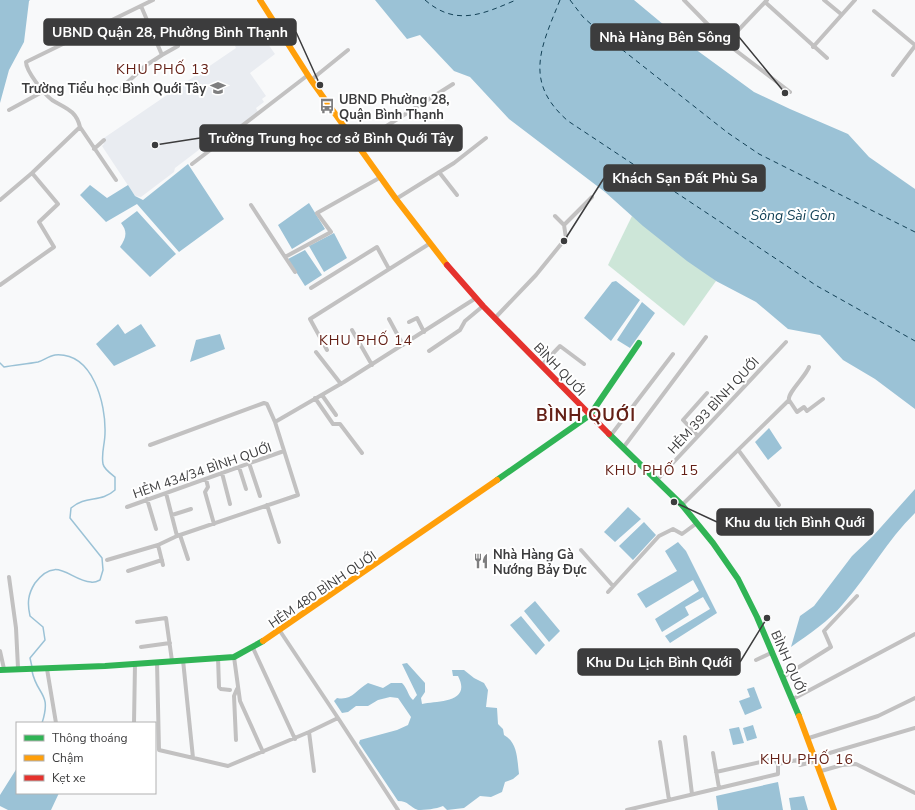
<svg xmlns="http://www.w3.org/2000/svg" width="915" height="810" font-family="'Nunito Sans',sans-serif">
<rect width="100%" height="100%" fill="#f8f9fa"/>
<!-- built -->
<path fill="#e9ecf1" d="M 261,28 L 265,34 L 263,37 L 275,54 L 250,73 L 266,96 L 262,99 L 264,102 L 256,108 L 258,112 L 207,150 L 204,146 L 175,168 L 174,172 L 141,197 L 135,196 L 102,146 L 104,144 L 101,140 L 236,48 L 235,46 Z"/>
<!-- green -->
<path fill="#cde6d8" d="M 632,216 L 716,281 L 684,326 L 608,265 Z"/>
<!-- water -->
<path fill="#9bc2d6" d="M 0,0 L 30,0 L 29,1 L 24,42 L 9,70 L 0,103 Z
M 375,0 L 634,0 L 676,35 L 754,92 L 790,109 L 848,134 L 869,157 L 915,189 L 915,409 L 875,379 L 843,360 L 820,335 L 788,329 L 756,302 L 716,281 L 687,261 L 643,226 L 605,192 L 509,119 L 470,77 L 454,71 L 420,35 L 407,39 Z
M 188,164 L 224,219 L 179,252 L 137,204 L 106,222 L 80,195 L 90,185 L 107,198 L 128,185 L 135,196 L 143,200 Z
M 309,203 L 325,229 L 292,249 L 278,225 Z
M 137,211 L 176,254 L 150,277 L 120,247 C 126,238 128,232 121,223 Z
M 334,233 L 347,258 L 324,272 L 309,246 Z
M 305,250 L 322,275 L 305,286 L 288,259 Z
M 616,281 L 640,300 L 611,341 L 584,318 L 612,282 Z
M 642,302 L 655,313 L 630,348 L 617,340 Z
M 118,324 L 125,334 L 141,324 L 156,346 L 114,366 L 96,344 Z
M 220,334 L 225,349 L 190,362 L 196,340 Z
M 769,428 L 782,448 L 768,460 L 755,442 Z
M 915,489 L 915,513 C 887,540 869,575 843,604 C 829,621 809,634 791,647 L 800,616 L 814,606 L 852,556 L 873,536 Z
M 628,507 L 641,519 L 615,542 L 604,532 Z
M 644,522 L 656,535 L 633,560 L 619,546 Z
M 678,542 L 686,551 L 717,613 L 670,643 L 665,636 L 710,609 L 703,597 L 685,607 L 689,615 L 662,632 L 655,619 L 699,591 L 693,580 L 646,608 L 637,594 L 677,571 L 665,551 Z
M 535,601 L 560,631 L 549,642 L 524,611 Z
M 521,616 L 545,645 L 536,655 L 510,625 Z
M 407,663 L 425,683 L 425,692 L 421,698 L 422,704 C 438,701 472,703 458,676 L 453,676 L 452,670 L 464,670 L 474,678 L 484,683 L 488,690 L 486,707 L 497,708 L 498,724 L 503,729 L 504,735 C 518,743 517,759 519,774 L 513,779 L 505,782 L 502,792 L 491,797 L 480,796 L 464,808 L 447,810 L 443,806 C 436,809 425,810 418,810 C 409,807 409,801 398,801 L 359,743 L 360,740 L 397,730 L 408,725 L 411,717 L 398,698 L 390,697 L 378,700 L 368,706 L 356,706 L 348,712 L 342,713 L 334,701 L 337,698 C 352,701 356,690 368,683 L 383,688 L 391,683 L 402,683 C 408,689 408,696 413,700 L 417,695 L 402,664 Z
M 754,687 L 762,708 L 745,715 L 739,701 L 750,697 L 747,689 Z
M 753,725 L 757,738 L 747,741 L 743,728 Z
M 739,727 L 744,743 L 733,745 L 729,729 Z
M 17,768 L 17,793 L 59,793 L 51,810 L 8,810 L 0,806 L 0,795 Z
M 778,782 L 783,810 L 718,810 L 716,796 Z
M 804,796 L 808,810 L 791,810 L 789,798 Z"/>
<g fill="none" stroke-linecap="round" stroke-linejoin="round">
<!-- stream -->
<path stroke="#9bc2d6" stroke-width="1.5" d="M 0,363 L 4,367 C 15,365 27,364 38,362 C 44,360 49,356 55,355 C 93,352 106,404 105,433 C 105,444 101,453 103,464 C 104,469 111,474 115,477 L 115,490 C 101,503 86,495 71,508 L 70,518 L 102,558 L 103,570 L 100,580 C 98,581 94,583 91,582 C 70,581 57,554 35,583 C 28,594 27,603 30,616 L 43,627 L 45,640 L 30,658 L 32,667
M 32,671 C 37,696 52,692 42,723"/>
<!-- ferry -->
<path stroke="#134156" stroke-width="1" stroke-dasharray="5 4" stroke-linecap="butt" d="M 425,0 C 456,27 483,14 516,0
M 560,0 C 541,47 523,82 568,121 L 817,286 L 915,341
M 570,0 L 583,17 L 601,33 L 728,133 L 759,154 L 915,232"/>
<!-- street -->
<path stroke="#c2c1c1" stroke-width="4" d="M 684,0 L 726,43 L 790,92
M 824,0 L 841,14
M 765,2 L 827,58
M 141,6 L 162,55 L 178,46
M 874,11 L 915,45
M 726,43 L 767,0
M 813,47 L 855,0
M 893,75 L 915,46
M 311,80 L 348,50
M 118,91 L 145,66 L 162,55
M 9,110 L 44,91
M 80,127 L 116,180
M 358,144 L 453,84
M 94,149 L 104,140
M 192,164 L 308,75
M 439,172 L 457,195
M 396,199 L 454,163 L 486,138
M 0,200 L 32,173 L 80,127 C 76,110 65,108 52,100 C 44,94 26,71 26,62 L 153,0
M 251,205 L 285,257 L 331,232 L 317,213 L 381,177
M 555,216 L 564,225
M 285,257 L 295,272
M 0,285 L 54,247 L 39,222 L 58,204 L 32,173
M 311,288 L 377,247 L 389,269
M 495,318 L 536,275 L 566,238 L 564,225 L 592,197
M 389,319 L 403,345
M 409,322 L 417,318 L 424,332
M 352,330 L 372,365
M 327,350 L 310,319 L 429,244
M 429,351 L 460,330 L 465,321 L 483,306
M 316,352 L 341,384
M 542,365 L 560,346 L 584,364
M 322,395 L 336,415
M 315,398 L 333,424 L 340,424 L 362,453
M 789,400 C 787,393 806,376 809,367
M 611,435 L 673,354
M 698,436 L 683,420 L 707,393
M 150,445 L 264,403 L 267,404 L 275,422
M 623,448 L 706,337
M 739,451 L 779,505
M 249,463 L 260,496
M 239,467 L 246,489
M 222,473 L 230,504
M 206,479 L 208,487 L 205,492 L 214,524
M 656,481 L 786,342
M 166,493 L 177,536
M 147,499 L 156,529
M 267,505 L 279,542
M 682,505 L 789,400 L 797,412 L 804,407 L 807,411 L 823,399
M 127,507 L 284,451
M 172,515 L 191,509
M 180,535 L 188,559
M 158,545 L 163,565
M 581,550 L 613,586
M 107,560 L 158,545 L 177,536 L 298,495 L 275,422 L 344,382 L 476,298
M 128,571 L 162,560
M 9,577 L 16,628 L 18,668
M 608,592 L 659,536 L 673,529 L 682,534 L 697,523
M 137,622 L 166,618 L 172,661
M 280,631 L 338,718 L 309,732 L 314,771
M 141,647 L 170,643
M 253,648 L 295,739
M 0,651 L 4,669
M 218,657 L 219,687 L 221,689 L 230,690
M 234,657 L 240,701 L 263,752
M 183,660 L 193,758
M 756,660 L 773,652
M 157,662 L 159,750 L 228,766 L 309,732
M 47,669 L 56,723
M 783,677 L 831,647 L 824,631 L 857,596
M 793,699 L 915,634
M 338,718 L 398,810
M 134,723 L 135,664
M 685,737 L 692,794
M 809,738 L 878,716 L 915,698
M 236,740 L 234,696 L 237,689
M 660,742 L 669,800
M 713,753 L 719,788
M 816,757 L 915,728
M 821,771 L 842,765 L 856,764 L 915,793
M 716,772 L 774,759 L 778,764
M 627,810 L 778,774 L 778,764 L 797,760 L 800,765 L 817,761"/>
<!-- fast -->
<path stroke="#30b455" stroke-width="6" d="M 609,434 L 682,505 L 713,543 L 738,579 L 757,617 L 799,716
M 497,480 L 590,415 L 639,343
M 0,670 L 105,666 L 234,657 L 263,641"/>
<!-- slow -->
<path stroke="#ff9f0a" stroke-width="6" d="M 260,0 L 311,80 L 396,199 L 447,265
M 263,641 L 497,480
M 799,716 L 834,810"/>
<!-- jam -->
<path stroke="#e5322d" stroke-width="6" d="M 447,265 L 483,306 L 609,434"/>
</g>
<!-- icons -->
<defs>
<g id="school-bare" transform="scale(1.2)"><path d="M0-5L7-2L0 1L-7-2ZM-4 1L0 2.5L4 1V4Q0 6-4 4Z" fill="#7e7e7f" stroke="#fff" stroke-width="2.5" paint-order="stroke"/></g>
<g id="bus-bare" transform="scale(1.2)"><path d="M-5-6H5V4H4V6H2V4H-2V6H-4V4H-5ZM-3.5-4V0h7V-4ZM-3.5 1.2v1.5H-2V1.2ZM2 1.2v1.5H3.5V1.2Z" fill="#7e7e7f" stroke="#fff" stroke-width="2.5" paint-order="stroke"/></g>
<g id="restaurant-bare" transform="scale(1.2)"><path d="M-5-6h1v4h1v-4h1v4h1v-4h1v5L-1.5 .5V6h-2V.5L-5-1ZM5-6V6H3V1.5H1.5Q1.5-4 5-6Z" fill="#7e7e7f" stroke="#fff" stroke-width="2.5" paint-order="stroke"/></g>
</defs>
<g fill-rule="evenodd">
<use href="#school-bare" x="218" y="88"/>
<use href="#bus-bare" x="327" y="106"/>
<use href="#restaurant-bare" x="481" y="561"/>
</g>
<g text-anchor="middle" stroke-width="4" stroke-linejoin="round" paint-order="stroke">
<!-- poi labels -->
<g font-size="13" font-weight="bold" fill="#3c3c3d" stroke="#fff" text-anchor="start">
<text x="206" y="93" text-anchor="end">Trường Tiểu học Bình Quới Tây</text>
<text x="339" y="104">UBND Phường 28,<tspan x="339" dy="15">Quận Bình Thạnh</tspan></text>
<text x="493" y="559">Nhà Hàng Gà<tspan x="493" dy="15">Nướng Bảy Đực</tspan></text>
</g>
<!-- street labels -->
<g font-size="13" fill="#3c3c3d" stroke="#fff">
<text transform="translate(560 369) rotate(46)" y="5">BÌNH QUỚI</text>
<text transform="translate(713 405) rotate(-47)" y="5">HẺM 393 BÌNH QUỚI</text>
<text transform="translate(202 470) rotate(-19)" y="5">HẺM 434/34 BÌNH QUỚI</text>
<text transform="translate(322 589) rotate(-34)" y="5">HẺM 480 BÌNH QUỚI</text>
<text transform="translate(789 662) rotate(66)" y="5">BÌNH QUỚI</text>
</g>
<!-- neighbourhood labels -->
<g font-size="14" letter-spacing="1" fill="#642016" stroke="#fff">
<text x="163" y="74">KHU PHỐ 13</text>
<text x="366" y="345">KHU PHỐ 14</text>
<text x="652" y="475">KHU PHỐ 15</text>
<text x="807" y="764">KHU PHỐ 16</text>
</g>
<!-- water labels -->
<g font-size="14" font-style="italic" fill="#134156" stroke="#fff">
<text x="793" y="220">Sông Sài Gòn</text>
</g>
<!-- district labels -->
<g font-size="17" font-weight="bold" letter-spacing="1" fill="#642016" stroke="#fff">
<text x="586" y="421">BÌNH QUỚI</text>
</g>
</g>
<!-- callouts -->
<path fill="none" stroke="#3c3c3d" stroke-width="1.5" d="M320 85L296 32M785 93L739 37M155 145L200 138M564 241L604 178M674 502L717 522M767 618L740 662"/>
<g fill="#3c3c3d" stroke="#fff" stroke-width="1.5">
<circle cx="320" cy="85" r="4"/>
<circle cx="785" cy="93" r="4"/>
<circle cx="155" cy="145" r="4"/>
<circle cx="564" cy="241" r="4"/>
<circle cx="674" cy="502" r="4"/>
<circle cx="767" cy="618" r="4"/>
</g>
<g fill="#3c3c3d" stroke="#3c3c3d" stroke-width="1.5">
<rect x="44" y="19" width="252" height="26" rx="4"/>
<rect x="591" y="24" width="148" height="26" rx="4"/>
<rect x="200" y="125" width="262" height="26" rx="4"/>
<rect x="604" y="165" width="161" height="26" rx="4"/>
<rect x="717" y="509" width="156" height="26" rx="4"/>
<rect x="578" y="649" width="162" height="26" rx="4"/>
</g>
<g font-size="14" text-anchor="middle" font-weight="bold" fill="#fff">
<text x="170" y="37">UBND Quận 28, Phường Bình Thạnh</text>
<text x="665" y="42">Nhà Hàng Bên Sông</text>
<text x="331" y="143">Trường Trung học cơ sở Bình Quới Tây</text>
<text x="685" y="183">Khách Sạn Đất Phù Sa</text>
<text x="795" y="527">Khu du lịch Bình Quới</text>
<text x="659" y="667">Khu Du Lịch Bình Qưới</text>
</g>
<!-- legend -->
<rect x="16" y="722" width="140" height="72" fill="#ffffff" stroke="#b1b1b1"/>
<rect x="24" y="735" width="20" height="6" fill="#30b455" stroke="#b1b1b1"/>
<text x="52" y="742" font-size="12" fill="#3c3c3d">Thông thoáng</text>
<rect x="24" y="755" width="20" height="6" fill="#ff9f0a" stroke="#b1b1b1"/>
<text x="52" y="762" font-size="12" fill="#3c3c3d">Chậm</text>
<rect x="24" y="775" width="20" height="6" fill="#e5322d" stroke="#b1b1b1"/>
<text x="52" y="782" font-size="12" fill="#3c3c3d">Kẹt xe</text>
</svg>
